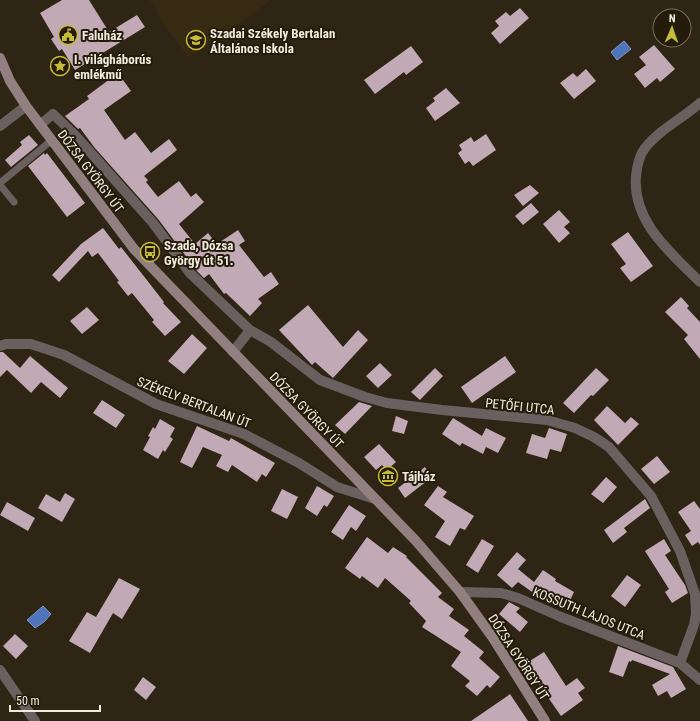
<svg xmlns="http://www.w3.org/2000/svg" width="700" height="721" font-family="'Roboto Condensed',sans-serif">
<rect width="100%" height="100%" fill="#2e2514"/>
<!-- built -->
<path fill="#362a12" d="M 150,0 L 270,0 L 258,11 L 189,58 L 162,22 Z"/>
<!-- water -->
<path fill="#4e74bb" stroke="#7f98c6" d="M 624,41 L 631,49 L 617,60 L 611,52 Z
M 43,606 L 51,614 L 44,622 L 35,628 L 27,620 Z"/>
<!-- building -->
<path fill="#c1a9b5" d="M 62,0 L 89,0 L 109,32 L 137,15 L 145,27 L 75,70 L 62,49 L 59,51 L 51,39 L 54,37 L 40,13 Z
M 520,8 L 529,18 L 500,44 L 491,33 L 499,26 L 495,21 L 506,12 L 510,16 Z
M 654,45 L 675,69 L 660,82 L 657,78 L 645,88 L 634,74 L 646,65 L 639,57 Z
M 411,46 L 423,62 L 406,75 L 404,72 L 375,94 L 364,80 Z
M 586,69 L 596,81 L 574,99 L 560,83 L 573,73 L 577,77 Z
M 118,73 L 131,91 L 104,110 L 125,140 L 135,132 L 151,153 L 169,139 L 177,150 L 144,176 L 148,180 L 146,182 L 158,197 L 179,181 L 191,197 L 196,193 L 204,202 L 179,224 L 195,244 L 208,233 L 217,244 L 238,230 L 245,241 L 239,245 L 264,277 L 271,272 L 279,284 L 258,299 L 262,303 L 250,316 L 226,293 L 224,294 L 209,274 L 204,278 L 197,271 L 158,219 L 94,147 L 80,128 L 78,129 L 65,116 L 89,99 L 87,96 Z
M 446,88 L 460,103 L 435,121 L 426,108 L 435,101 L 433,98 Z
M 486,134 L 496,150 L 473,166 L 469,161 L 465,164 L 458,153 L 462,150 L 459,145 L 471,137 L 474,142 Z
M 29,135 L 38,145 L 11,167 L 5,160 L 22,145 L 20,142 Z
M 44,153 L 45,155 L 47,153 L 85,203 L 67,217 L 28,166 Z
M 530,185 L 539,193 L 523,206 L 514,195 Z
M 531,203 L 539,212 L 523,225 L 515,216 Z
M 559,210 L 570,222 L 564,227 L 570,233 L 559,243 L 543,224 Z
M 103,228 L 119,249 L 121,247 L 164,302 L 163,303 L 181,322 L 165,336 L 152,322 L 154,320 L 132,293 L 128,296 L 117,282 L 119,281 L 98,253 L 92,257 L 88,251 L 59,282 L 52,275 L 81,244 Z
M 628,232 L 653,266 L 631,282 L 620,268 L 626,264 L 611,244 Z
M 681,297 L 689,306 L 687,308 L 700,322 L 700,359 L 684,339 L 688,335 L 665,312 Z
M 308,305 L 343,347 L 358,330 L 368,340 L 333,378 L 315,362 L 312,365 L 279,330 Z
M 87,307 L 99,320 L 82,334 L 70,321 Z
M 192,334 L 207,348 L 184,374 L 168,361 Z
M 0,352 L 3,352 L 20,368 L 30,356 L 68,388 L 60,398 L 41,382 L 31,393 L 7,370 L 0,377 Z
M 505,356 L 516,372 L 472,403 L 461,387 Z
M 380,363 L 392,375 L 378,388 L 366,376 Z
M 435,368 L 443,376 L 420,400 L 411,392 Z
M 596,368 L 609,380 L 593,396 L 591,395 L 574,413 L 563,403 Z
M 102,400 L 125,415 L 116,428 L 93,413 Z
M 359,402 L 372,406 L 345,434 L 335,425 Z
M 607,406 L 625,423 L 631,417 L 639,424 L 618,445 L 594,420 Z
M 396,416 L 408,421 L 404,434 L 392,431 Z
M 453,418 L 482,436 L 486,428 L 506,438 L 498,453 L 486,447 L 483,454 L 462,443 L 460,446 L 442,434 Z
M 160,419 L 175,428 L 170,437 L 173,439 L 165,452 L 163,450 L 158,459 L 143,450 L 150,437 L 148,436 L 153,427 L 155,429 Z
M 197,426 L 229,441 L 231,438 L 275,463 L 266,477 L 262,474 L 257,482 L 232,465 L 228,472 L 216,466 L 222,455 L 203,447 L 192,468 L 180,462 Z
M 549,428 L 567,434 L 561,452 L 550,449 L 547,459 L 526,453 L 532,434 L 545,438 Z
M 379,444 L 396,462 L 387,470 L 382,465 L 376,470 L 364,457 Z
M 657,456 L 670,472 L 654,484 L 641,469 Z
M 425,467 L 432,477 L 405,498 L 398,488 Z
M 606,477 L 617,487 L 603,503 L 591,494 Z
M 317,486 L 334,496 L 327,507 L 324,505 L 317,516 L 305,508 Z
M 438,486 L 447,492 L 443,497 L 474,516 L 465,530 L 460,528 L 450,546 L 435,537 L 445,521 L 424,505 Z
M 282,489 L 298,497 L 287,519 L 271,511 Z
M 65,493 L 75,499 L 62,522 L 38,508 L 46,494 L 60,502 Z
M 645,499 L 650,508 L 624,528 L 627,532 L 613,543 L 604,530 Z
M 694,501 L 700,509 L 700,545 L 698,542 L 692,546 L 685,535 L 691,531 L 678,512 Z
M 7,502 L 35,518 L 28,531 L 0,515 Z
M 349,505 L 366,516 L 356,531 L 351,527 L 343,540 L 331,532 Z
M 367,537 L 388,553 L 393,547 L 407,556 L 406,557 L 442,593 L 438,597 L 454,609 L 449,616 L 469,630 L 464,636 L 484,652 L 479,658 L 500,677 L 490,688 L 487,685 L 477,696 L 465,686 L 470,681 L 451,666 L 461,652 L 422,627 L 426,621 L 409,603 L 411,601 L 385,578 L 378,588 L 362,576 L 360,579 L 345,568 Z
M 482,539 L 494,546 L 478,573 L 466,565 Z
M 664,539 L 671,551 L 665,555 L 685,585 L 688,593 L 672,603 L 665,592 L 669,589 L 645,551 Z
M 517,552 L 526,560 L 518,569 L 534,582 L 543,570 L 556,579 L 555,581 L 574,592 L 566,609 L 551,601 L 549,604 L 518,582 L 512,588 L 497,575 Z
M 627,575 L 641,585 L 625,607 L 611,596 Z
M 119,578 L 140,589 L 122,619 L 113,613 L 90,653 L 69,641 L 87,612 L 96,617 Z
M 509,602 L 520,608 L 516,612 L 528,622 L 520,632 L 499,614 Z
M 15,634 L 28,646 L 16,659 L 3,646 Z
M 618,646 L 673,667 L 686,689 L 671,698 L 667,691 L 658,696 L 652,685 L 670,674 L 632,660 L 631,662 L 629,661 L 623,677 L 609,672 Z
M 544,652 L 566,686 L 577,678 L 585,688 L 578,693 L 583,700 L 561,716 L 525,664 Z
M 143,677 L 156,687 L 146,700 L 134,690 Z
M 510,694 L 528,721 L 471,721 L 506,697 Z"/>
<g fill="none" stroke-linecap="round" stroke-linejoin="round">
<!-- lane -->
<path stroke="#6b6060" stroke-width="7" d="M 0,183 L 52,140
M 0,185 L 14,202"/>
<!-- street -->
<path stroke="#6b6060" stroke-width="10" d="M 700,103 C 682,119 660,129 645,148 C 639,156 637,166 636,176 C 632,222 671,253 700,282
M 40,125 L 53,114 L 76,136 L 153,223 L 190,273 L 250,330
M 0,126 L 26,106
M 0,346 L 6,344 L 31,344 L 64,355 L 156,404 L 244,434 L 299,463 L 337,487 L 375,499
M 233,352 L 250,330 L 271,342 L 320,380 L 365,397 L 387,403 L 442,410 L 547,420 L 575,428 L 594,437 L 609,447 L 651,496 L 680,551 L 695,594 L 696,614 L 694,625 L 680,663
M 460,592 L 501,593 L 518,598 L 561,617 L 680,663 L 700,680
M 0,670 L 35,721"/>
<!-- secondary -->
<path stroke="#928080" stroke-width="10" d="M 0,58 L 10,81 L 26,106 L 134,249 L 416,541 L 460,592 L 493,638 L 545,721"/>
</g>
<!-- icons -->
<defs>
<g id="civic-ring" transform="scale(1)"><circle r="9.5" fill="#241b0a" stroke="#c6bc3c" stroke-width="1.5"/><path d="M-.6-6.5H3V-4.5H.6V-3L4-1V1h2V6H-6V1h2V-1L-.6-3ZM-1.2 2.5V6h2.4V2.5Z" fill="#c6bc3c"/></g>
<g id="school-ring" transform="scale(1)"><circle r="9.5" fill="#241b0a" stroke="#c6bc3c" stroke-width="1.5"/><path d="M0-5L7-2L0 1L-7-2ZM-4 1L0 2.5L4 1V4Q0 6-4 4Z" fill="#c6bc3c"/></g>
<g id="sight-ring" transform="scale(1)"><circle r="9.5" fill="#241b0a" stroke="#c6bc3c" stroke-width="1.5"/><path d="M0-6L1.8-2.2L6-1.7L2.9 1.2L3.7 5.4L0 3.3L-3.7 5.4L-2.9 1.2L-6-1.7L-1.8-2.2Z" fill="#c6bc3c"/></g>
<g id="bus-ring" transform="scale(1)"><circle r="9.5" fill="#241b0a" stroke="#c6bc3c" stroke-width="1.5"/><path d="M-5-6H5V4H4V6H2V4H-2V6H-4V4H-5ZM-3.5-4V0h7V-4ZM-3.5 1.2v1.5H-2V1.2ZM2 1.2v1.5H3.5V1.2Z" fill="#c6bc3c"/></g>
<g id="museum-ring" transform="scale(1)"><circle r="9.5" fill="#241b0a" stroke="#c6bc3c" stroke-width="1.5"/><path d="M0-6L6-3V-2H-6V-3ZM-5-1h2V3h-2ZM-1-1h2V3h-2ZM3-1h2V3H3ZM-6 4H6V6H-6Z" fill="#c6bc3c"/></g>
</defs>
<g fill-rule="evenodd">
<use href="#civic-ring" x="68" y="35"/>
<use href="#school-ring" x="196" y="40"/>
<use href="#sight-ring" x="60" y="66"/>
<use href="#bus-ring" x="150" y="252"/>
<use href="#museum-ring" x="388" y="476"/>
</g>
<g text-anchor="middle" stroke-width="4" stroke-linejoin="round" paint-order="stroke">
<!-- poi labels -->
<g font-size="13" font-weight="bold" fill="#f1ebe0" stroke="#241b0a" text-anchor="start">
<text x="210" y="38">Szadai Székely Bertalan<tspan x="210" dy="15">Általános Iskola</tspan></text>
<text x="82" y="40">Faluház</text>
<text x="74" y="64">I. világháborús<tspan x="74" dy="15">emlékmű</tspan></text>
<text x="164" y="250">Szada, Dózsa<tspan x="164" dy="15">György út 51.</tspan></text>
<text x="402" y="481">Tájház</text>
</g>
<!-- street labels -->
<g font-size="13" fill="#f1ebe0" stroke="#241b0a">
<text transform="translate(91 171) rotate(53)" y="5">DÓZSA GYÖRGY ÚT</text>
<text transform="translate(194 402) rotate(21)" y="5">SZÉKELY BERTALAN ÚT</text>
<text transform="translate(520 406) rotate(6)" y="5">PETŐFI UTCA</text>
<text transform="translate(307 410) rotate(46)" y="5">DÓZSA GYÖRGY ÚT</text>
<text transform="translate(589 613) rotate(22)" y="5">KOSSUTH LAJOS UTCA</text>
<text transform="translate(519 657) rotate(57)" y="5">DÓZSA GYÖRGY ÚT</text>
</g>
</g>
<!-- north arrow -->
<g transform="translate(672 28) rotate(2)"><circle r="19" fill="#241b0a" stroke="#766e60"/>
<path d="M0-3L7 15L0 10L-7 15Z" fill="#c6bc3c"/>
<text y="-6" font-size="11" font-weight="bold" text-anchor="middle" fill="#f1ebe0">N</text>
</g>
<!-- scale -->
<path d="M10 705v6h90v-6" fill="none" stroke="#f1ebe0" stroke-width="2"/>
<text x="16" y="705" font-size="12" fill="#f1ebe0" stroke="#241b0a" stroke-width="3" paint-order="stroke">50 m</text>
</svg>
